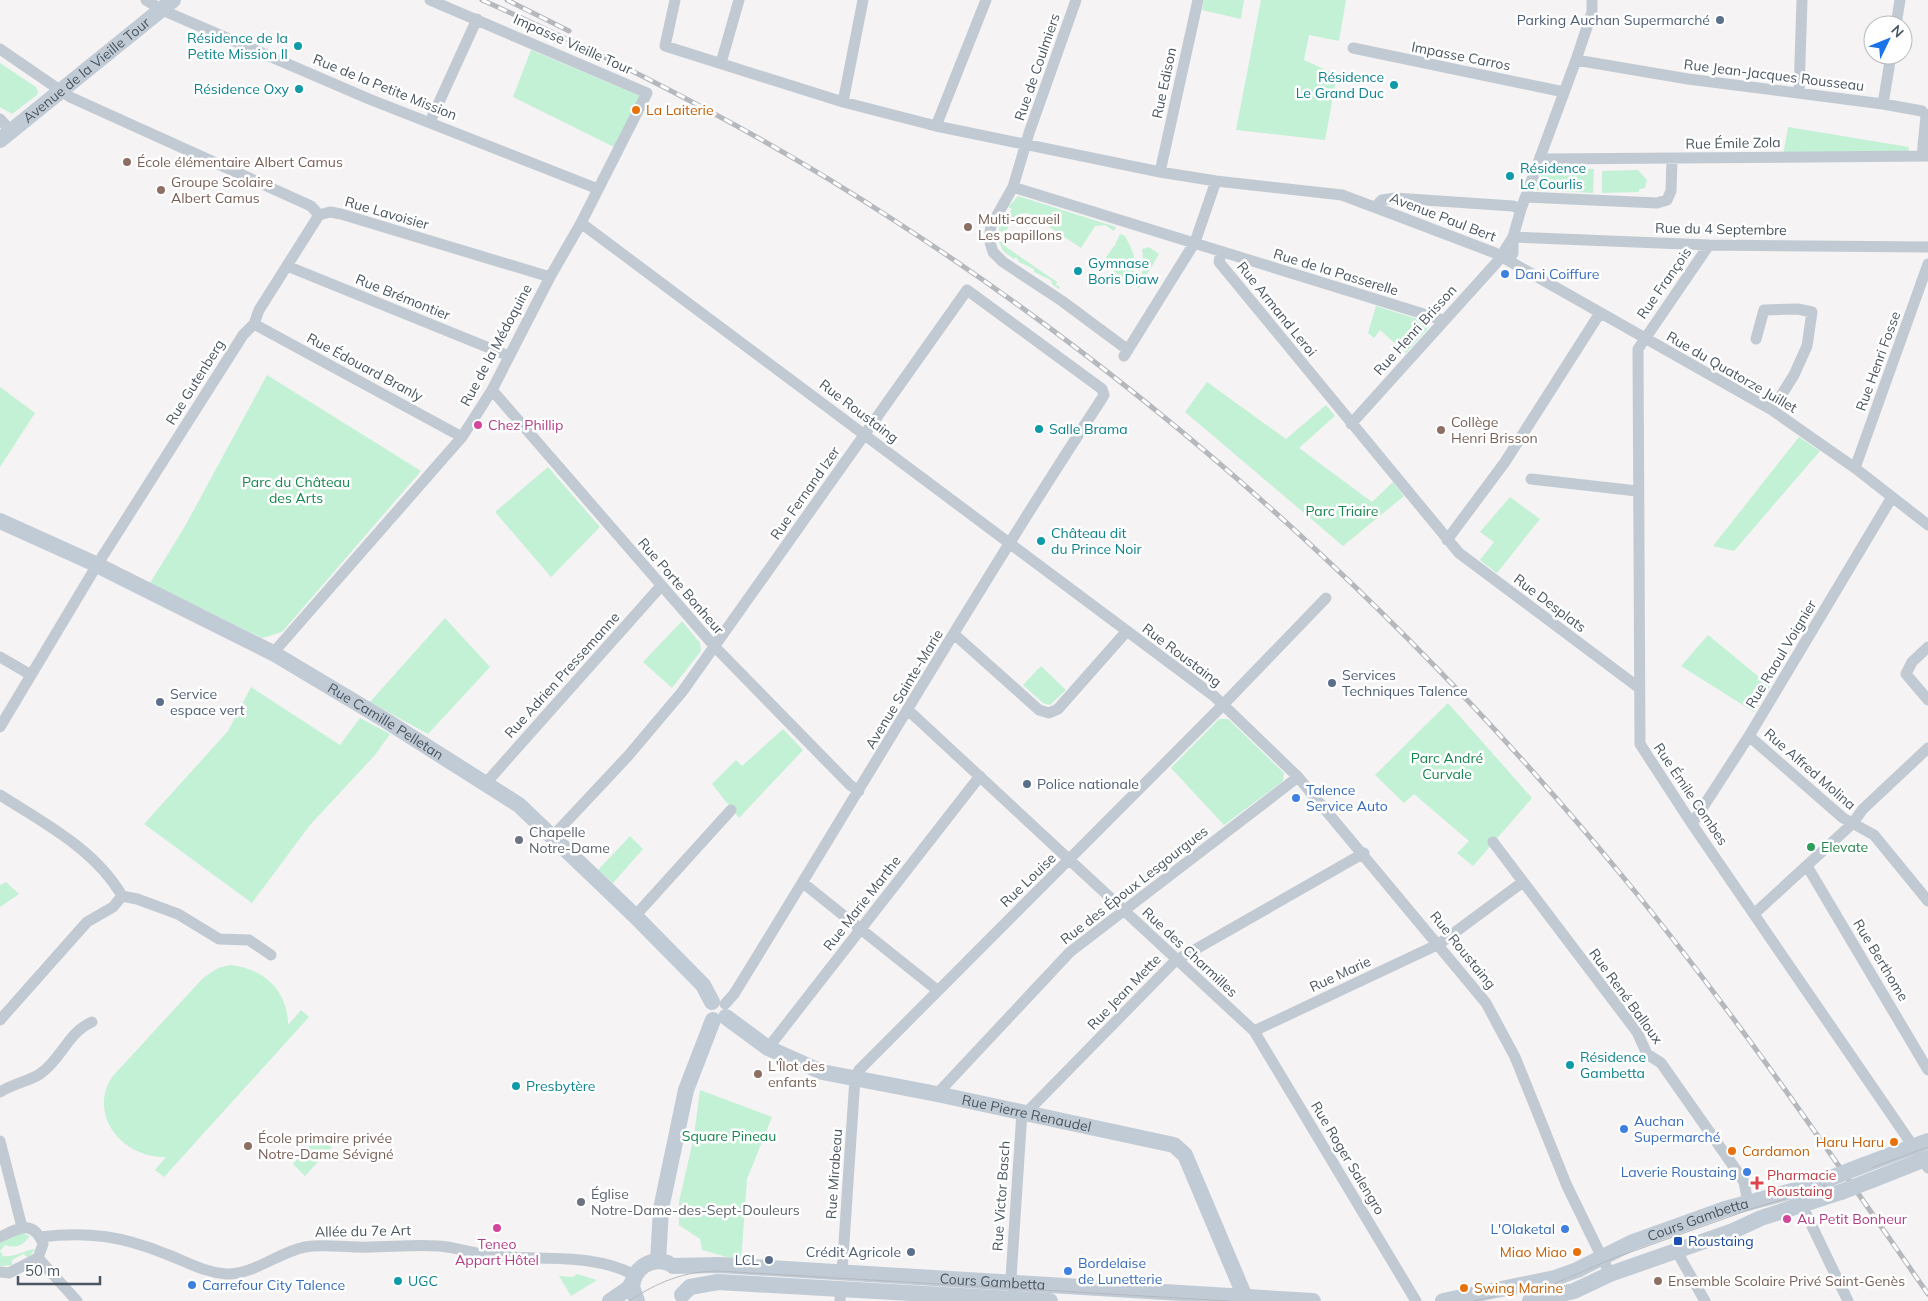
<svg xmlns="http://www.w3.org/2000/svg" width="1928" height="1301" font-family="Mulish,sans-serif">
<rect width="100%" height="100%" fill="#f5f3f3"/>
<!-- green -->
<path fill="#c3f1d5" d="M 1204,0 L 1244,0 L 1241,19 L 1202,10 Z
M 1261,0 L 1346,0 L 1339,41 L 1309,35 L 1304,60 L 1337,75 L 1325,140 L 1236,130 Z
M 531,50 L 640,96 L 614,147 L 513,97 Z
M 0,63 L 36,87 L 38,92 L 37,95 L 12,114 L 0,107 Z
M 1788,127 L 1909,147 L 1908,153 L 1783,156 Z
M 1550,168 L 1594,169 L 1593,193 L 1536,190 L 1543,172 Z
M 1638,170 L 1647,180 L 1645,188 L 1639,189 L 1639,192 L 1602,193 L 1602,171 Z
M 1018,196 L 1116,227 L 1114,231 L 1105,225 L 1095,226 L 1081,248 L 1030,214 C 1016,209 1010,226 1003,236 L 998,233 L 1000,225 L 1012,209 L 1008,207 Z
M 1120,234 L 1125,236 C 1134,253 1140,264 1129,282 L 1102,263 L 1115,245 Z
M 999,242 L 1003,242 L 1006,247 L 1057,282 L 1056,285 L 1060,287 L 1059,289 L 1052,284 L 1051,280 L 1034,272 L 1034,269 L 1019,262 L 1016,257 L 1014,259 L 1003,251 Z
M 1149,247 L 1159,254 L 1139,288 L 1137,287 L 1144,267 L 1142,249 Z
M 1376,306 L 1427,322 L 1429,327 L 1406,353 L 1380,330 L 1374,338 L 1368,333 Z
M 267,375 L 421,471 L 282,632 L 262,638 L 150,583 L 184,528 Z
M 1207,382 L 1286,439 L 1326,405 L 1335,416 L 1299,448 L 1372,502 L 1393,482 L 1404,496 L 1343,546 L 1185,412 Z
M 0,387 L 35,413 L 0,467 Z
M 1799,437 L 1820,451 L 1734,551 L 1713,546 Z
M 548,467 L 600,527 L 551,577 L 495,512 Z
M 1510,497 L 1540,519 L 1497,573 L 1480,560 L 1494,542 L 1480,532 Z
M 445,618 L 490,667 L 428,734 L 370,702 Z
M 682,621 L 700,643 L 701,651 L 672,688 L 643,662 Z
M 1708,635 L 1770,686 L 1754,712 L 1681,666 Z
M 1041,666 L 1066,690 L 1050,705 L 1043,703 L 1023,685 Z
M 251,687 L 340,745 L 360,718 L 390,734 L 375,755 L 310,825 L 252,903 L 144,824 L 228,731 Z
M 1448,703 L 1532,798 L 1473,866 L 1457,853 L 1469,841 L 1414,794 L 1404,803 L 1375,775 Z
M 1219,719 L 1228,719 L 1284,773 L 1283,781 L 1224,825 L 1171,768 Z
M 783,729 L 803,750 L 739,818 L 712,784 L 736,760 L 742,766 Z
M 630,836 L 643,849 L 613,883 L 598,870 Z
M 6,882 L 19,894 L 0,907 L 0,885 Z
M 230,965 C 263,968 288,990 288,1025 L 301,1010 L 309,1017 L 164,1177 L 155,1170 L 166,1157 C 124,1159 87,1116 112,1077 L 203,978 L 218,968 Z
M 700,1090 L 772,1117 L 747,1179 L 741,1261 L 702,1250 L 700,1239 L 679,1225 L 679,1202 L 694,1136 Z
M 319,1135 L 332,1147 L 305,1176 L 293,1164 Z
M 21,1233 L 30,1236 C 23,1245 17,1249 5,1245 L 0,1251 L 3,1256 C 13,1258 25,1250 35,1249 L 29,1258 L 23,1254 L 12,1260 L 12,1265 L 0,1266 L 0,1242 Z
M 577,1274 L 597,1280 L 571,1296 L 559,1276 L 573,1277 Z"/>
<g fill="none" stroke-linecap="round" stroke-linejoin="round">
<!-- street -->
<path stroke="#c1cad2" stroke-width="11" d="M 146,0 L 162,10 L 369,99 L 598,189
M 675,0 L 665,46 L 843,102 L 936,126 L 1160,172 L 1216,181 L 1342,195 L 1390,213 L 1495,253 L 1772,410 L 1855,468 L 1928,525
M 1076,0 L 1029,133 L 1013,187 L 991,226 L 989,239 L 993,252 L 1003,262 L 1062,301 L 1128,350
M 1896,25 L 1900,0
M 1353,48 L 1564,92
M 0,49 L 70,97 L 311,206 L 319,215
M 1576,60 L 1688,79 L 1883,104 L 1922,111 L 1926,116 L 1922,156
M 721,63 L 739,0
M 1799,93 L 1802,0
M 843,102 L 863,0
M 1883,104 L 1891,55
M 0,119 L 11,131
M 430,122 L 477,19
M 936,126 L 986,0
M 1540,157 L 1544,159 L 1928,156
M 1160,172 L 1198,0
M 1013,187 L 1443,320
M 1526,197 L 1657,203 L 1667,200 L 1671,191 L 1672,159
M 1375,207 L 1382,200 L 1395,198 L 1513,206 L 1521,209
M 319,215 L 330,212 L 341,214 L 550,277
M 581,223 L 1214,696 L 1298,777 L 1486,1003 L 1515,1057 L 1567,1186 L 1610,1274
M 1513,237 L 1709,245 L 1928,247
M 1709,245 L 1638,349 L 1640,744 L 1692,824 L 1928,1168
M 1221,253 L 1219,262 L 1459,553 L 1638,687
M 1509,261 L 1513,253 L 1513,237 L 1521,209 L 1576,60 L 1592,12 L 1592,0
M 287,266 L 509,356
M 254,324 L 462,437
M 1756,339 L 1764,310 L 1798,309 L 1812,312 L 1807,346 L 1794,375 L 1772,410
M 1124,356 L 1195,242 L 1216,181
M 492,390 L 715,647 L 850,785 L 859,791
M 1351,424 L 1498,261 L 1513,237
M 1855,468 L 1928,264
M 1531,479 L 1637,491
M 1447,540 L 1505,462 L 1600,313
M 954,634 L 1039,710 L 1049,713 L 1058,709 L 1126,632
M 1928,647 L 1912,662 L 1906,674 L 1928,700
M 273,653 L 462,437 L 492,390 L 550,277 L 581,223 L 647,93 L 430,0
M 0,657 L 31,675
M 908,710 L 1254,1031 L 1416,1301
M 0,727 L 97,565 L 243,335 L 254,324 L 259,310 L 319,215
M 1749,736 L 1843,818 L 1874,835 L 1928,901
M 485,784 L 661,586
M 0,795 C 44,823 96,850 122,896 L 113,907 L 87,922 L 0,1020
M 1692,824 L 1749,736 L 1892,497
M 553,836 L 628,756 L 682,692 L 967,290 L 1102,389 L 1104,395 L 1099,403 C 972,597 856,797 734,994 L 725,1004
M 1493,842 L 1637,1032 L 1647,1054 L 1661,1063 L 1739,1174 L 1744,1182 L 1748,1203
M 1807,866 L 1928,1070
M 803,883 L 937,990
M 122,896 L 137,899 L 178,914 L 219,939 L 249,940 L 271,955
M 1754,914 L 1852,824 L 1863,809 L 1928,748
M 635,916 L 731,810
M 1254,1031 L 1439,944 L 1523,882
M 768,1048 L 980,776
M 0,1092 C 13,1084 29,1081 40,1074 C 61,1060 68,1032 92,1022
M 937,1094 L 1070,952 L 1298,777
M 1026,1113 L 1175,961 L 1364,853
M 0,1141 L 22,1227
M 1799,1199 L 1848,1301
M 0,1237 C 19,1228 33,1219 43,1244 L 38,1258 L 9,1273 L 0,1272
M 40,1237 C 87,1231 122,1236 166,1254 C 187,1262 203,1272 226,1274 C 253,1275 279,1252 305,1247 C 323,1244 340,1247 358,1247 C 384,1248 411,1244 438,1246 C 456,1247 475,1254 494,1256 C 542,1261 590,1252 635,1275
M 1677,1252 L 1705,1301
M 38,1258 L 77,1301
M 842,1272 L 855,1078 L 859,1070 L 1217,711 L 1326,598
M 1014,1290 L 1011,1278 L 1022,1112
M 840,1301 L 841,1288"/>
<!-- secondary -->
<g stroke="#c1cbd6" stroke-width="16">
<path id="s1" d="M 0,140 L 173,0"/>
<path id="s2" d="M 0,521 L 91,562 L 273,653 L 385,720 L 519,805 L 635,916 L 703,985 L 712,1002"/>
<path id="s3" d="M 726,1017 L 768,1048 L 822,1072 L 937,1094 L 1174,1145 L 1185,1155 L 1245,1297"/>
<path d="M 1864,1165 L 1928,1141"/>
<path d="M 1872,1180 L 1928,1158"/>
<path d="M 658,1261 L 661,1209 L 686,1090 L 713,1020"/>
<path id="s4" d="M 673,1266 L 719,1265 L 1313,1301"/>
<path d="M 682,1295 L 690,1287 L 718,1282 L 1050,1301"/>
<path d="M 610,1301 L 629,1288 L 633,1281"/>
<path d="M 637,1301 L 632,1287 C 634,1268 650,1257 668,1263"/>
<path id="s5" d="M 1443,1301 L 1555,1278 L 1577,1270 L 1633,1242 L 1725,1209 L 1796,1190 L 1831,1178"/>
<path d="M 1530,1301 L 1574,1291 L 1610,1274 L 1733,1231 L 1761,1218 L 1841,1192"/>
</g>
<!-- tram -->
<path stroke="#b5b8bd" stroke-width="1" d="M 629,1301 C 658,1282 684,1271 719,1271 L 1229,1301
M 1473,1301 L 1556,1283 L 1614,1258 L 1754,1208 L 1798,1195 L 1928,1147"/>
<!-- rail casing -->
<g stroke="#b5b8bd" stroke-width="5">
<path id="rail" d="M 482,0 C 623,63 762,134 892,219 C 1175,401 1425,633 1637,894 C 1741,1022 1834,1159 1928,1294
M 507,0 L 569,31"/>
</g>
<!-- rail -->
<use href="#rail" stroke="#fff" stroke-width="3" stroke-dasharray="9" stroke-linecap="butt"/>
<!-- secondary-bridge -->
<path stroke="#c1cbd6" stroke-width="16" d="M 1831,1178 L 1864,1165
M 1841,1192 L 1872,1180"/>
</g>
<!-- markers -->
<g fill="#5c6f8a" stroke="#fff" stroke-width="2">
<circle cx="1720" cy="20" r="5"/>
<circle cx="1332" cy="683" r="5"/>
<circle cx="160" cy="702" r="5"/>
<circle cx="1027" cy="784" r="5"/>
<circle cx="911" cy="1252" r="5"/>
<circle cx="769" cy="1260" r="5"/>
</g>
<g fill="#0f9aa8" stroke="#fff" stroke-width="2">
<circle cx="298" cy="46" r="5"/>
<circle cx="1394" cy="85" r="5"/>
<circle cx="299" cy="89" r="5"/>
<circle cx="1510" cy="176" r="5"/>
<circle cx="1078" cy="271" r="5"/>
<circle cx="1039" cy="429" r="5"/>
<circle cx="1041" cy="541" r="5"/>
<circle cx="1570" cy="1065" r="5"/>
<circle cx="516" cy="1086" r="5"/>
<circle cx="398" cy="1281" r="5"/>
</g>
<g fill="#e8710a" stroke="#fff" stroke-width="2">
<circle cx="636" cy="110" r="5"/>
<circle cx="1894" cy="1142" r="5"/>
<circle cx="1732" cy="1151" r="5"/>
<circle cx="1577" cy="1252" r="5"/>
<circle cx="1464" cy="1288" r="5"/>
</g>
<g fill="#8d6e63" stroke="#fff" stroke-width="2">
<circle cx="127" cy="162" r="5"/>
<circle cx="161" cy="190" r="5"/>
<circle cx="968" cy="227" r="5"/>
<circle cx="1441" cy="430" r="5"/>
<circle cx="758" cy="1074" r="5"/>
<circle cx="248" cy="1146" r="5"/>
<circle cx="1658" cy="1281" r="5"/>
</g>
<g fill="#3f7fe0" stroke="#fff" stroke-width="2">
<circle cx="1505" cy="274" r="5"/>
<circle cx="1296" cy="798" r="5"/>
<circle cx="1624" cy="1129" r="5"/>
<circle cx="1747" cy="1172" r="5"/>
<circle cx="1565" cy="1229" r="5"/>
<circle cx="1068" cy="1271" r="5"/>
<circle cx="192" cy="1285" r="5"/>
</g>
<g fill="#d1479c" stroke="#fff" stroke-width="2">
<circle cx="478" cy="425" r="5"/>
<circle cx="1787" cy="1219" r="5"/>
<circle cx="497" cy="1228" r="5"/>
</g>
<g fill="#6b7280" stroke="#fff" stroke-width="2">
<circle cx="519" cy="840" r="5"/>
<circle cx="581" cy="1202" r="5"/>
</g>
<circle fill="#2e9e5b" stroke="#fff" stroke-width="2" cx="1811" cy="847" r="5"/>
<path fill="#e0444e" stroke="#fff" stroke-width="2" d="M1754.5 1175.5h5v5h5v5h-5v5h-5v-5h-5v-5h5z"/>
<rect fill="#1a4fb4" stroke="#fff" stroke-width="2" x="1673" y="1236" width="10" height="10" rx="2.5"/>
<g text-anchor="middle" stroke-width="5" stroke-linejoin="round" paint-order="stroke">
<!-- service labels -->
<g font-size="14" fill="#4e5e75" stroke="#fff" text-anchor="end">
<text x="1710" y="25">Parking Auchan Supermarché</text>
<text x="1342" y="680" text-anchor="start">Services<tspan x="1342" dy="16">Techniques Talence</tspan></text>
<text x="170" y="699" text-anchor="start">Service<tspan x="170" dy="16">espace vert</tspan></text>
<text x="1037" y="789" text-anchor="start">Police nationale</text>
<text x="901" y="1257">Crédit Agricole</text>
<text x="759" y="1265">LCL</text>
</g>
<!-- culture labels -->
<g font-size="14" fill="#0d838f" stroke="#fff" text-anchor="start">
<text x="288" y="43" text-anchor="end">Résidence de la<tspan x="288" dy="16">Petite Mission II</tspan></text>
<text x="1384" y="82" text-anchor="end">Résidence<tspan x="1384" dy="16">Le Grand Duc</tspan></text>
<text x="289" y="94" text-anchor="end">Résidence Oxy</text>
<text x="1520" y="173">Résidence<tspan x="1520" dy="16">Le Courlis</tspan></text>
<text x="1088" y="268">Gymnase<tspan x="1088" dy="16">Boris Diaw</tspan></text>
<text x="1049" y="434">Salle Brama</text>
<text x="1051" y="538">Château dit<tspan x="1051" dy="16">du Prince Noir</tspan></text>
<text x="1580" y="1062">Résidence<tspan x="1580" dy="16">Gambetta</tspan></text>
<text x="526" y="1091">Presbytère</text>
<text x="408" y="1286">UGC</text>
</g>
<!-- street labels -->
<g font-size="14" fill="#4a5661" stroke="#fff">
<text transform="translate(573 44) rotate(24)" y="5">Impasse Vieille Tour</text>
<text transform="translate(1461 56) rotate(11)" y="5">Impasse Carros</text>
<text transform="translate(1037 67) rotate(-71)" y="5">Rue de Coulmiers</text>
<text dy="5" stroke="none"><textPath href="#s1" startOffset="111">Avenue de la Vieille Tour</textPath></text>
<text transform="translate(1774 75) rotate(7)" y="5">Rue Jean-Jacques Rousseau</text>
<text transform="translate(1164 83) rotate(-78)" y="5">Rue Edison</text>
<text transform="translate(385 87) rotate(22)" y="5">Rue de la Petite Mission</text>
<text transform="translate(1733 143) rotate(-1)" y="5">Rue Émile Zola</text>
<text transform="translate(387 213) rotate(16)" y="5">Rue Lavoisier</text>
<text transform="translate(1443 217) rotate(21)" y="5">Avenue Paul Bert</text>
<text transform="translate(1721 229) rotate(1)" y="5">Rue du 4 Septembre</text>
<text transform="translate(1336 272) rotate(17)" y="5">Rue de la Passerelle</text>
<text transform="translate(1664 283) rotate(-55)" y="5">Rue François</text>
<text transform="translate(403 297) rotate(22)" y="5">Rue Brémontier</text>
<text transform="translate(1277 309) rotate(51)" y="5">Rue Armand Leroi</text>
<text transform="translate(1415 330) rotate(-48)" y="5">Rue Henri Brisson</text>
<text transform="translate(496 345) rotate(-62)" y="5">Rue de la Médoquine</text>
<text transform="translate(1878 361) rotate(-70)" y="5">Rue Henri Fosse</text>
<text transform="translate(365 367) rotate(28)" y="5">Rue Édouard Branly</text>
<text transform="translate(1732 372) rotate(30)" y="5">Rue du Quatorze Juillet</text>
<text transform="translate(195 382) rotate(-58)" y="5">Rue Gutenberg</text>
<text transform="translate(859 411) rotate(37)" y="5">Rue Roustaing</text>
<text transform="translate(805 493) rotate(-55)" y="5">Rue Fernand Izer</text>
<text transform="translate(681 586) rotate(49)" y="5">Rue Porte Bonheur</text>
<text transform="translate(1550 603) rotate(37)" y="5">Rue Desplats</text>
<text transform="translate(1781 654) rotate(-59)" y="5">Rue Raoul Voignier</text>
<text transform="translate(1182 655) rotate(37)" y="5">Rue Roustaing</text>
<text transform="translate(562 675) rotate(-48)" y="5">Rue Adrien Pressemanne</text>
<text transform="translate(904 689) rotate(-59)" y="5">Avenue Sainte-Marie</text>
<text dy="5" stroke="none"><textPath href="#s2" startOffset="435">Rue Camille Pelletan</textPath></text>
<text transform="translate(1810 769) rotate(41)" y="5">Rue Alfred Molina</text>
<text transform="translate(1691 794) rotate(56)" y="5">Rue Émile Combes</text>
<text transform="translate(1028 880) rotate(-44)" y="5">Rue Louise</text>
<text transform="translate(1134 885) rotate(-38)" y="5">Rue des Époux Lesgourgues</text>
<text transform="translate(862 903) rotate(-52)" y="5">Rue Marie Marthe</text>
<text transform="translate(1463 950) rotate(51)" y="5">Rue Roustaing</text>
<text transform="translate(1190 952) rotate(43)" y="5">Rue des Charmilles</text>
<text transform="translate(1881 960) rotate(59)" y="5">Rue Berthome</text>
<text transform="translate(1340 974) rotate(-25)" y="5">Rue Marie</text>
<text transform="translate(1124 992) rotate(-46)" y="5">Rue Jean Mette</text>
<text transform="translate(1626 996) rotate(54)" y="5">Rue René Balloux</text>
<text dy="5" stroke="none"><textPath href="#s3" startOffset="320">Rue Pierre Renaudel</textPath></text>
<text transform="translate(1348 1158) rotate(59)" y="5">Rue Roger Salengro</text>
<text transform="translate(834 1174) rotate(-86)" y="5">Rue Mirabeau</text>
<text transform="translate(1001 1196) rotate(-86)" y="5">Rue Victor Basch</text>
<text dy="5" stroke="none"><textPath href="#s5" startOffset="269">Cours Gambetta</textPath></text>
<text transform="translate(363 1231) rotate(-1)" y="5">Allée du 7e Art</text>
<text dy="5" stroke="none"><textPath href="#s4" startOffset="320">Cours Gambetta</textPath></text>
</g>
<!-- food labels -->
<g font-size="14" fill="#c56008" stroke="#fff" text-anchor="start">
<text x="646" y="115">La Laiterie</text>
<text x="1884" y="1147" text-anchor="end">Haru Haru</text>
<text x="1742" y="1156">Cardamon</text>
<text x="1567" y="1257" text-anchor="end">Miao Miao</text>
<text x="1474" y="1293">Swing Marine</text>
</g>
<!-- education labels -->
<g font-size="14" fill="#785e54" stroke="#fff" text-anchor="start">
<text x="137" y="167">École élémentaire Albert Camus</text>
<text x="171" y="187">Groupe Scolaire<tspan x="171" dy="16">Albert Camus</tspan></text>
<text x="978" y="224">Multi-accueil<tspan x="978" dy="16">Les papillons</tspan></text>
<text x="1451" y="427">Collège<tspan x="1451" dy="16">Henri Brisson</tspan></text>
<text x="768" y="1071">L'Îlot des<tspan x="768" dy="16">enfants</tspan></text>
<text x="258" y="1143">École primaire privée<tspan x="258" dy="16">Notre-Dame Sévigné</tspan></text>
<text x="1668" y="1286">Ensemble Scolaire Privé Saint-Genès</text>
</g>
<!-- shop labels -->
<g font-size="14" fill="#366cbe" stroke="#fff" text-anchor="start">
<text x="1515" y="279">Dani Coiffure</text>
<text x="1306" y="795">Talence<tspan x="1306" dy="16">Service Auto</tspan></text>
<text x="1634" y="1126">Auchan<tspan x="1634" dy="16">Supermarché</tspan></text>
<text x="1737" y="1177" text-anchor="end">Laverie Roustaing</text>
<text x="1555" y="1234" text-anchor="end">L'Olaketal</text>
<text x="1078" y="1268">Bordelaise<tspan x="1078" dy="16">de Lunetterie</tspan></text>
<text x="202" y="1290">Carrefour City Talence</text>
</g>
<!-- hotel labels -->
<g font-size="14" fill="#b23c85" stroke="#fff" text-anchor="start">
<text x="488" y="430">Chez Phillip</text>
<text x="1797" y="1224">Au Petit Bonheur</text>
<text x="497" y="1249" text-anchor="middle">Teneo<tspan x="497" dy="16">Appart Hôtel</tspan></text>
</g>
<!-- park labels -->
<g font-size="14" fill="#17864f" stroke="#fff">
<text x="296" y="487">Parc du Château<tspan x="296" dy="16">des Arts</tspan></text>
<text x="1342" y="516">Parc Triaire</text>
<text x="1447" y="763">Parc André<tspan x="1447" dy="16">Curvale</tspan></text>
<text x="729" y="1141">Square Pineau</text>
</g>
<!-- worship labels -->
<g font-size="14" fill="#5b616d" stroke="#fff" text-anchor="start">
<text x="529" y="837">Chapelle<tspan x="529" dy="16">Notre-Dame</tspan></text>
<text x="591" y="1199">Église<tspan x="591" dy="16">Notre-Dame-des-Sept-Douleurs</tspan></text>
</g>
<!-- leisure labels -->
<g font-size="14" fill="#27864d" stroke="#fff" text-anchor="start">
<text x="1821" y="852">Elevate</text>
</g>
<!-- health labels -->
<g font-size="14" fill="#be3a42" stroke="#fff" text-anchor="start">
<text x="1767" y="1180">Pharmacie<tspan x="1767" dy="16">Roustaing</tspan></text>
</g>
<!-- transit labels -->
<g font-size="14" fill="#164399" stroke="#fff" text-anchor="start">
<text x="1688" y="1246">Roustaing</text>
</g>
</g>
<!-- north arrow -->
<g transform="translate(1888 40) rotate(47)"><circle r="24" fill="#ffffff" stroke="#b7bbc0"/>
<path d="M0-4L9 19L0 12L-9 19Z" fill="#1a73e8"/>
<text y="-8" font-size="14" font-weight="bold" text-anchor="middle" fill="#4a5661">N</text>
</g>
<!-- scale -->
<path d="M18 1276v8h82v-8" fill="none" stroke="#4a5661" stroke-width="2.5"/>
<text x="25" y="1276" font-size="15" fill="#4a5661" stroke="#ffffff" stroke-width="4" paint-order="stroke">50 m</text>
</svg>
